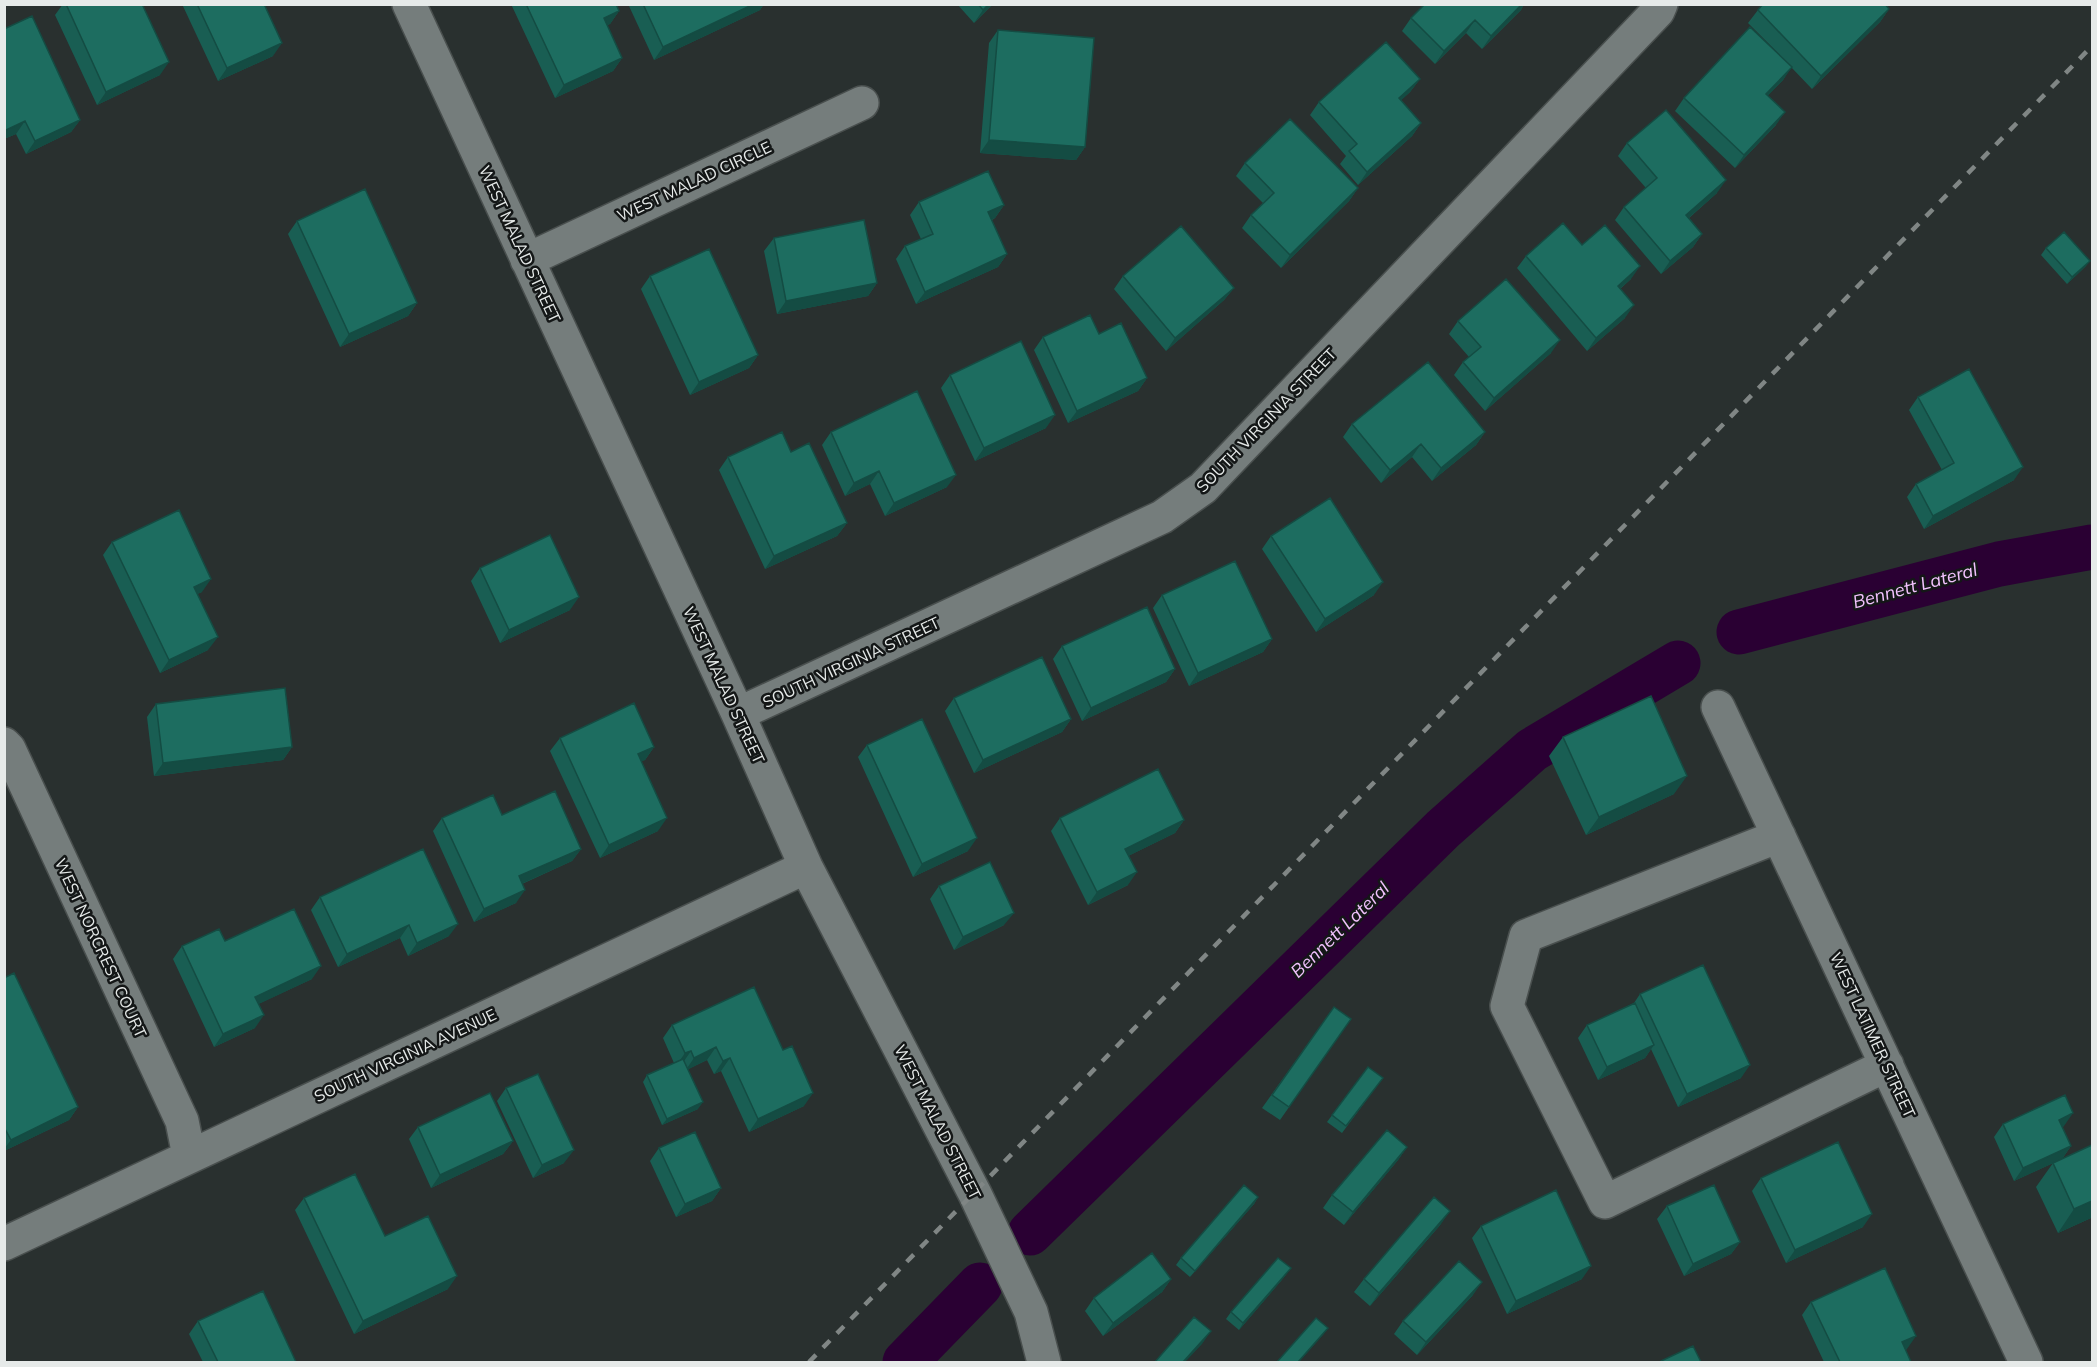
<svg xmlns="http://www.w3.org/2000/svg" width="2097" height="1367" font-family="Mulish,sans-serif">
<rect width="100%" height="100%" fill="#29302f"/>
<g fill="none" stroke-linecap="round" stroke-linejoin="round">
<!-- canal -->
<path stroke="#2a0033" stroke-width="45" d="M 1739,632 L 1999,564 L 2092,547
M 1030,1233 L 1443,829 L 1532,750 L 1678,663
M 905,1362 L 980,1285"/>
<!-- minor casing -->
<g stroke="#494f4e" stroke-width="36">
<path id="minor" d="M 409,4 L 738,714 L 806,867 L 975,1194 L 1031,1312 L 1044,1362
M 527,260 L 862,103
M 1718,707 L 2026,1362
M 738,714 L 1162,517 L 1203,488 L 1658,11 L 1661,4
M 4,744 L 9,749 L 182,1121 L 189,1156
M 1779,836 L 1526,936 L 1507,1006 L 1605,1202 L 1887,1065
M 4,1244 L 806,867"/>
</g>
<!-- minor -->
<use href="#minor" stroke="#757d7c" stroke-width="33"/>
<!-- rail -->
<path stroke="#808685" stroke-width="4.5" stroke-dasharray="10 10" stroke-linecap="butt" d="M 809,1362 L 2092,46"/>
</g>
<!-- wall -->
<path fill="#195e53" d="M 63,4 L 142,4 L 160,75 L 97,105 L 55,15 Z
M 182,4 L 264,4 L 273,56 L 218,81 Z
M 511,4 L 616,4 L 619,11 L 610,24 L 607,25 L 622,58 L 613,71 L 555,98 Z
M 630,4 L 764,4 L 760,10 L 654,60 L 629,6 Z
M 957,4 L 993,4 L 974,23 Z
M 1425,4 L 1524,4 L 1521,10 L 1482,49 L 1466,33 L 1435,64 L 1402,31 L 1411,18 Z
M 1889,9 L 1880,22 L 1812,89 L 1791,67 L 1783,80 L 1767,96 L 1776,125 L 1735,168 L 1675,111 L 1684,98 L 1780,55 L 1748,23 L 1758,10 Z
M 4,29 L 80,120 L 71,132 L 26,154 L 16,134 L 4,139 Z
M 998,30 L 1085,147 L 1076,160 L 980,153 L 989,43 Z
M 1420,79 L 1410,92 L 1401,100 L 1421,123 L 1412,136 L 1358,185 L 1340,164 L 1346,156 L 1310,115 L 1319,102 Z
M 1627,143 L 1717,193 L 1689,218 L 1702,234 L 1693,247 L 1661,274 L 1615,220 L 1624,207 L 1646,188 L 1618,156 Z
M 1245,163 L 1358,188 L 1349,201 L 1281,268 L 1242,228 L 1251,215 L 1263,203 L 1236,176 Z
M 919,202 L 1004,205 L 995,218 L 992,220 L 1007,254 L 998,267 L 916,304 L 896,259 L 905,246 L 921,239 L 910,215 Z
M 297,221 L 417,303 L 408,316 L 340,347 L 288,234 Z
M 774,238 L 877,283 L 868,296 L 777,314 L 764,251 Z
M 1582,245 L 1631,279 L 1620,289 L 1625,318 L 1587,351 L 1517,268 L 1526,256 Z
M 2046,248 L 2090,261 L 2085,267 L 2067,284 L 2041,255 Z
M 650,276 L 758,355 L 749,368 L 690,395 L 641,289 Z
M 1123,276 L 1234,288 L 1224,300 L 1166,351 L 1114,289 Z
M 1458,321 L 1551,353 L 1485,411 L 1454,375 L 1463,362 L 1469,357 L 1449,334 Z
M 1099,334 L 1147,378 L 1138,391 L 1068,423 L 1034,350 L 1043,337 Z
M 950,375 L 1046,428 L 975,461 L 941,388 Z
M 1918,397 L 2014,480 L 1924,529 L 1907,497 L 1916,484 L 1942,470 L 1909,410 Z
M 1352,424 L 1485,432 L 1476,445 L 1432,481 L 1412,457 L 1381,483 L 1343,437 Z
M 831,432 L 947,487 L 885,516 L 870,484 L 845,496 L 822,445 Z
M 791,452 L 847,523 L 837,536 L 765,569 L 719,470 L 728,457 Z
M 1271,536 L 1374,595 L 1316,632 L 1262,549 Z
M 112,542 L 202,592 L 197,594 L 208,650 L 160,673 L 103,555 Z
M 480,568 L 570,610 L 500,643 L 471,581 Z
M 1162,595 L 1272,639 L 1263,652 L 1189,686 L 1153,608 Z
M 1062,646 L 1175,669 L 1166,682 L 1082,721 L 1053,659 Z
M 954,698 L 1071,719 L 1062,732 L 974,773 L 945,711 Z
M 156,704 L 292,747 L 283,760 L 154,776 L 147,717 Z
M 1563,737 L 1674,794 L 1586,835 L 1549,756 Z
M 560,738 L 654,747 L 645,760 L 641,761 L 658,831 L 600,858 L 550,751 Z
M 867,745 L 968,851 L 913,877 L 858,757 Z
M 502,815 L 581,849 L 572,861 L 522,884 L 516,903 L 474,922 L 433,831 L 442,818 Z
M 1060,818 L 1184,820 L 1175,833 L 1128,856 L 1128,885 L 1088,905 L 1051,831 Z
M 939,886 L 1004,925 L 954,950 L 930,899 Z
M 320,897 L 449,936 L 408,956 L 400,938 L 338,967 L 311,910 Z
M 225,941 L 312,979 L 258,1004 L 255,1028 L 214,1047 L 173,959 L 182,946 Z
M 4,978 L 78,1107 L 69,1120 L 4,1151 Z
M 754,987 L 804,1106 L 749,1132 L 721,1071 L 714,1074 L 707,1060 L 688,1069 L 698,1109 L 662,1125 L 643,1082 L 647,1075 L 674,1063 L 663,1038 L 672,1025 Z
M 1640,994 L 1741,1078 L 1678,1107 L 1651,1049 L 1645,1058 L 1598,1080 L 1578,1038 L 1587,1025 L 1634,1003 Z
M 1334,1007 L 1351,1019 L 1280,1120 L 1262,1108 Z
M 1368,1067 L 1383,1078 L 1342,1133 L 1327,1122 Z
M 506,1088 L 564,1163 L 533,1178 L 497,1101 Z
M 2003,1124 L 2064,1126 L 2062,1127 L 2071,1146 L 2062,1159 L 2014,1181 L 1994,1137 Z
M 418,1127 L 513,1141 L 503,1154 L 431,1188 L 409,1139 Z
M 2092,1145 L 2092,1222 L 2091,1218 L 2058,1233 L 2036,1187 L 2053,1163 Z
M 1407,1147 L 1398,1160 L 1344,1225 L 1323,1208 L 1332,1195 Z
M 659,1148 L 721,1188 L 712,1201 L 676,1217 L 650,1161 Z
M 1761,1178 L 1863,1227 L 1786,1263 L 1752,1191 Z
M 1258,1197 L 1254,1204 L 1190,1277 L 1176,1265 L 1181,1258 Z
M 304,1198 L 385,1236 L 448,1289 L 354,1334 L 295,1210 Z
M 1667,1206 L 1740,1242 L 1731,1254 L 1684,1276 L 1657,1219 Z
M 1441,1224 L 1370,1306 L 1354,1292 L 1364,1279 Z
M 1481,1226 L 1582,1279 L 1507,1314 L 1472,1238 Z
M 1286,1275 L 1239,1330 L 1226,1319 L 1231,1312 Z
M 1171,1279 L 1162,1292 L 1103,1336 L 1085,1311 L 1094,1298 Z
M 1473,1295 L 1417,1355 L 1394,1334 L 1403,1321 Z
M 1811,1302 L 1907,1349 L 1905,1350 L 1911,1362 L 1824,1362 L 1802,1315 Z
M 198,1321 L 296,1362 L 203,1362 L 189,1334 Z"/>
<!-- shaded-wall -->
<path fill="#144c43" d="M 754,4 L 764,4 L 760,10 L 654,60 L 663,47 Z
M 989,4 L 993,4 L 974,23 L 983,10 Z
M 1522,4 L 1524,4 L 1521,10 L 1482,49 L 1491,36 Z
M 1889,9 L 1880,22 L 1812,89 L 1821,76 Z
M 619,11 L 610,24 L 594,31 L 604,18 Z
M 1475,20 L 1466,33 L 1435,64 L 1444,51 Z
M 282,43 L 273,56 L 218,81 L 227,68 Z
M 622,58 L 613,71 L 555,98 L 564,85 Z
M 169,62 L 160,75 L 97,105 L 106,92 Z
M 1792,67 L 1783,80 L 1757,107 L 1766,94 Z
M 1420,79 L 1410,92 L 1390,111 L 1399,98 Z
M 1785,112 L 1776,125 L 1735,168 L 1744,155 Z
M 80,120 L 71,132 L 26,154 L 35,141 Z
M 25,121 L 16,134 L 4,139 L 4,131 Z
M 1421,123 L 1412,136 L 1358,185 L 1367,172 Z
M 989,140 L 1085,147 L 1076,160 L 980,153 Z
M 1726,180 L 1717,193 L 1677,228 L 1686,215 Z
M 1358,188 L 1349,201 L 1281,268 L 1290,255 Z
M 1004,205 L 995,218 L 979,225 L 988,212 Z
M 1702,234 L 1693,247 L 1661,274 L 1670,261 Z
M 1007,254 L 998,267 L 916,304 L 925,292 Z
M 2090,261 L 2085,267 L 2067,284 L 2072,277 Z
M 1640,266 L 1631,279 L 1608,299 L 1618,286 Z
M 877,283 L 868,296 L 777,314 L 786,301 Z
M 1234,288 L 1224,300 L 1166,351 L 1175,338 Z
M 417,303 L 408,316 L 340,347 L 349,334 Z
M 1634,305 L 1625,318 L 1587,351 L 1596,338 Z
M 1560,340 L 1551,353 L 1485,411 L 1494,398 Z
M 758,355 L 749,368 L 690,395 L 699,382 Z
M 1147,378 L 1138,391 L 1068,423 L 1077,411 Z
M 1055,415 L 1046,428 L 975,461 L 984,448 Z
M 1485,432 L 1476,445 L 1432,481 L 1441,468 Z
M 1421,444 L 1412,457 L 1381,483 L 1390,470 Z
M 2023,467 L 2014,480 L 1924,529 L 1933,516 Z
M 879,471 L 870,484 L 845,496 L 854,483 Z
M 956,475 L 947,487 L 885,516 L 894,503 Z
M 847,523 L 837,536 L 765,569 L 774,556 Z
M 211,579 L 202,592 L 184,600 L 194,587 Z
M 1383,582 L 1374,595 L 1316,632 L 1325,619 Z
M 579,597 L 570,610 L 500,643 L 509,630 Z
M 218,637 L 208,650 L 160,673 L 169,660 Z
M 1272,639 L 1263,652 L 1189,686 L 1198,673 Z
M 1175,669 L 1166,682 L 1082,721 L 1091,708 Z
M 1071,719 L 1062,732 L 974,773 L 983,760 Z
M 292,747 L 283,760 L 154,776 L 163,763 Z
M 654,747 L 645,760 L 629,767 L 638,754 Z
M 1687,776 L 1674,794 L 1586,835 L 1599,817 Z
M 667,818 L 658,831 L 600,858 L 609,845 Z
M 1184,820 L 1175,833 L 1116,862 L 1125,849 Z
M 977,838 L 968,851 L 913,877 L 922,864 Z
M 581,849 L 572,861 L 510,889 L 519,876 Z
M 1137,872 L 1128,885 L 1088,905 L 1097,892 Z
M 525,890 L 516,903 L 474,922 L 484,909 Z
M 1014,913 L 1004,925 L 954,950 L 963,937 Z
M 458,924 L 449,936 L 408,956 L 417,943 Z
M 409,925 L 400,938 L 338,967 L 347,954 Z
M 321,966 L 312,979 L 246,1010 L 255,997 Z
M 264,1015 L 255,1028 L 214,1047 L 223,1034 Z
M 1654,1045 L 1645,1058 L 1598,1080 L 1607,1067 Z
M 716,1047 L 707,1060 L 685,1071 L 694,1058 Z
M 691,1051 L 682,1064 L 676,1066 L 685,1053 Z
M 730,1058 L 721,1071 L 714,1074 L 723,1061 Z
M 1750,1065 L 1741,1078 L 1678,1107 L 1687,1094 Z
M 813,1093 L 804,1106 L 749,1132 L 758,1119 Z
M 703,1102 L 698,1109 L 662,1125 L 667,1119 Z
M 78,1107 L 69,1120 L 4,1151 L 4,1149 L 11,1140 Z
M 2073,1113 L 2064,1126 L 2049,1133 L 2059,1120 Z
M 513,1141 L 503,1154 L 431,1188 L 440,1175 Z
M 2071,1146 L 2062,1159 L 2014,1181 L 2023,1168 Z
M 1407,1147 L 1398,1160 L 1344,1225 L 1353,1212 Z
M 574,1150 L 564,1163 L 533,1178 L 542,1165 Z
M 721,1188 L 712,1201 L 676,1217 L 685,1204 Z
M 1258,1197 L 1254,1204 L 1190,1277 L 1195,1271 Z
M 2092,1201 L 2092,1215 L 2091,1218 L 2058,1233 L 2074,1209 Z
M 1450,1211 L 1441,1224 L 1370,1306 L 1379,1293 Z
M 1872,1214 L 1863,1227 L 1786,1263 L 1795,1250 Z
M 1740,1242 L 1731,1254 L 1684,1276 L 1693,1264 Z
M 1591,1266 L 1582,1279 L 1507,1314 L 1516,1301 Z
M 1291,1268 L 1286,1275 L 1239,1330 L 1243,1323 Z
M 457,1276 L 448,1289 L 354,1334 L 363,1321 Z
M 1171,1279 L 1162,1292 L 1103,1336 L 1113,1323 Z
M 1482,1282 L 1473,1295 L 1417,1355 L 1426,1342 Z
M 1328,1328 L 1323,1335 L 1299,1362 L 1298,1362 Z
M 1211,1331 L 1202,1344 L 1185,1362 L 1183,1362 Z
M 1916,1336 L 1907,1349 L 1893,1355 L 1902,1342 Z"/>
<!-- building -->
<path fill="#1d6d60" stroke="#144c43" stroke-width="1.5" d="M 66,4 L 142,4 L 169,62 L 106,92 Z
M 197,4 L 264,4 L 282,43 L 227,68 Z
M 526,4 L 616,4 L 619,11 L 604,18 L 622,58 L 564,85 Z
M 643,4 L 754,4 L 663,47 Z
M 978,4 L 989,4 L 983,10 Z
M 1425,4 L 1522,4 L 1491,36 L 1475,20 L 1444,51 L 1411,18 Z
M 1763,4 L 1885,4 L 1889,9 L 1821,76 L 1758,10 Z
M 32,16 L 80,120 L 35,141 L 25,121 L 4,131 L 4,29 Z
M 1750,27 L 1792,67 L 1766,94 L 1785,112 L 1744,155 L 1684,98 Z
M 998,30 L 1094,38 L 1085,147 L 989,140 Z
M 1386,42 L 1420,79 L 1399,98 L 1421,123 L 1367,172 L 1349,151 L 1357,144 L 1319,102 Z
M 1666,110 L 1726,180 L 1686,215 L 1702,234 L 1670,261 L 1624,207 L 1657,178 L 1627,143 Z
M 1290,119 L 1358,188 L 1290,255 L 1251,215 L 1274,193 L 1245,163 Z
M 988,171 L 1004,205 L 988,212 L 1007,254 L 925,292 L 905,246 L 933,234 L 919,202 Z
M 365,189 L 417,303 L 349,334 L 297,221 Z
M 864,220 L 877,283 L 786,301 L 774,238 Z
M 1563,223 L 1582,245 L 1605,225 L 1640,266 L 1618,286 L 1634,305 L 1596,338 L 1526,256 Z
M 1181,226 L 1234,288 L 1175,338 L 1123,276 Z
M 2064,232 L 2090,261 L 2072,277 L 2046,248 Z
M 709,249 L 758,355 L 699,382 L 650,276 Z
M 1506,279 L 1560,340 L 1494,398 L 1463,362 L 1481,347 L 1458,321 Z
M 1090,315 L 1099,334 L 1121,323 L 1147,378 L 1077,411 L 1043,337 Z
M 1021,341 L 1055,415 L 984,448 L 950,375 Z
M 1428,362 L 1485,432 L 1441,468 L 1421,444 L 1390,470 L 1352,424 Z
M 1969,369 L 2023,467 L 1933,516 L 1916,484 L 1954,463 L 1918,397 Z
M 917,391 L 956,475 L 894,503 L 879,471 L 854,483 L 831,432 Z
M 782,432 L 791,452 L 809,443 L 847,523 L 774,556 L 728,457 Z
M 1330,498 L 1383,582 L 1325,619 L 1271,536 Z
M 179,510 L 211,579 L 194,587 L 218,637 L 169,660 L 112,542 Z
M 550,535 L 579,597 L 509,630 L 480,568 Z
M 1235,561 L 1272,639 L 1198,673 L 1162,595 Z
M 1147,607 L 1175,669 L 1091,708 L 1062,646 Z
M 1042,657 L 1071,719 L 983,760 L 954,698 Z
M 285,688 L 292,747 L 163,763 L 156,704 Z
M 1651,696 L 1687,776 L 1599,817 L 1563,737 Z
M 634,703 L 654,747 L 638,754 L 667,818 L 609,845 L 560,738 Z
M 922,719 L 977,838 L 922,864 L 867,745 Z
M 1158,769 L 1184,820 L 1125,849 L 1137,872 L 1097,892 L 1060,818 Z
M 555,791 L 581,849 L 519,876 L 525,890 L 484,909 L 442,818 L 493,795 L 502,815 Z
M 423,849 L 458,924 L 417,943 L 409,925 L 347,954 L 320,897 Z
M 990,862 L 1014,913 L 963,937 L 939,886 Z
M 294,909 L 321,966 L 255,997 L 264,1015 L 223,1034 L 182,946 L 219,929 L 225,941 Z
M 1703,965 L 1750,1065 L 1687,1094 L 1640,994 Z
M 14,973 L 78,1107 L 11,1140 L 4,1127 L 4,978 Z
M 754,987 L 783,1050 L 792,1046 L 813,1093 L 758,1119 L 730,1058 L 723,1061 L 716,1047 L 694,1058 L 691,1051 L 685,1053 L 672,1025 Z
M 1635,1003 L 1654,1045 L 1607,1067 L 1587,1025 Z
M 1334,1007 L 1351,1019 L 1289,1107 L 1272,1095 Z
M 683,1059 L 703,1102 L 667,1119 L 647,1075 Z
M 1368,1067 L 1383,1078 L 1346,1126 L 1332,1115 Z
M 538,1074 L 574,1150 L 542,1165 L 506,1088 Z
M 490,1093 L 513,1141 L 440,1175 L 418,1127 Z
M 2065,1095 L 2073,1113 L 2059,1120 L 2071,1146 L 2023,1168 L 2003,1124 Z
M 1387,1130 L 1407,1147 L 1353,1212 L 1332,1195 Z
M 695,1132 L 721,1188 L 685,1204 L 659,1148 Z
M 1838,1142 L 1872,1214 L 1795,1250 L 1761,1178 Z
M 2092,1145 L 2092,1201 L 2074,1209 L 2053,1163 Z
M 355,1174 L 385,1236 L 428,1216 L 457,1276 L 363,1321 L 304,1198 Z
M 1244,1185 L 1258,1197 L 1195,1271 L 1181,1258 Z
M 1714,1185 L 1740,1242 L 1693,1264 L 1667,1206 Z
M 1556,1190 L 1591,1266 L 1516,1301 L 1481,1226 Z
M 1434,1197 L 1450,1211 L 1379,1293 L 1364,1279 Z
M 1152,1253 L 1171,1279 L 1113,1323 L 1094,1298 Z
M 1278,1258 L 1291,1268 L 1243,1323 L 1231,1312 Z
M 1459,1261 L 1482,1282 L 1426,1342 L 1403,1321 Z
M 1885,1268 L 1916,1336 L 1902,1342 L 1911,1362 L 1840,1362 L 1811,1302 Z
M 263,1291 L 296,1362 L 218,1362 L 198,1321 Z
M 1194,1317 L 1211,1331 L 1183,1362 L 1155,1362 Z
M 1316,1318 L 1328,1328 L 1298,1362 L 1277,1362 Z
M 1693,1346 L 1701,1362 L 1661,1362 L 1661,1361 Z"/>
<g text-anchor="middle" stroke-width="5" stroke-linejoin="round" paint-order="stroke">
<!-- street labels -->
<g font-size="16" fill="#e6eae9" stroke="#141717">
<text transform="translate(694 181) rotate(-25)" y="6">WEST MALAD CIRCLE</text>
<text transform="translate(520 244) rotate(65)" y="6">WEST MALAD STREET</text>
<text transform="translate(1266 420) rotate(-46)" y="6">SOUTH VIRGINIA STREET</text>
<text transform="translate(851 662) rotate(-25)" y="6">SOUTH VIRGINIA STREET</text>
<text transform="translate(724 685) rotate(65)" y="6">WEST MALAD STREET</text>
<text transform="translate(101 948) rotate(65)" y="6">WEST NORCREST COURT</text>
<text transform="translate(1873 1035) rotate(65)" y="6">WEST LATIMER STREET</text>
<text transform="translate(405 1055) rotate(-25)" y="6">SOUTH VIRGINIA AVENUE</text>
<text transform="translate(938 1122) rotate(63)" y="6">WEST MALAD STREET</text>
</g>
<!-- water labels -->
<g font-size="18" font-style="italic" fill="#f2c2fe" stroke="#141717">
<text transform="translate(1915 586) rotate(-15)" y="6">Bennett Lateral</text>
<text transform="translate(1340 930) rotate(-44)" y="6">Bennett Lateral</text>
</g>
</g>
<!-- border -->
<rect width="2097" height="1367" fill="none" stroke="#e6eae9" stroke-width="12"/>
</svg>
